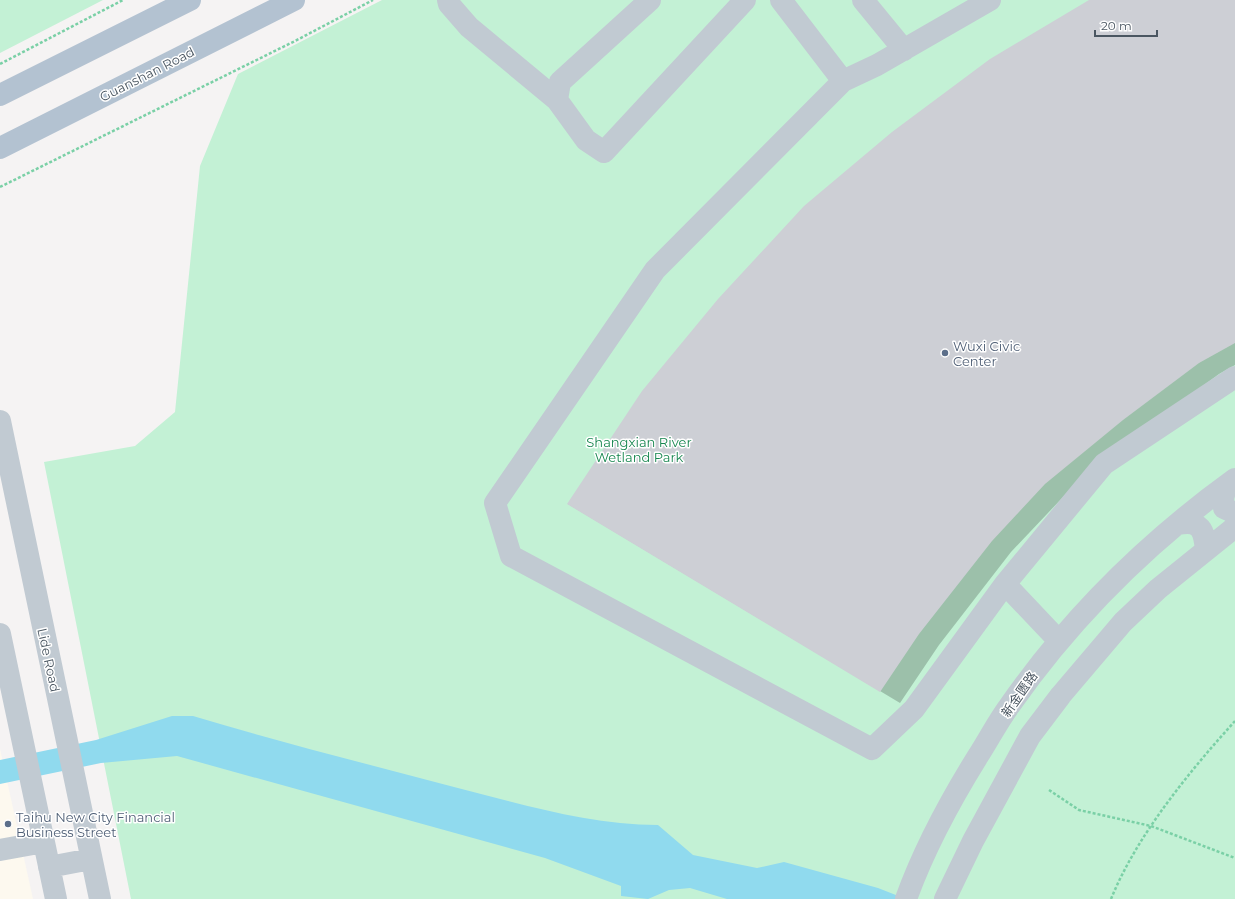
<svg xmlns="http://www.w3.org/2000/svg" width="1235" height="899" font-family="Montserrat,'Noto Sans SC',sans-serif">
<rect width="100%" height="100%" fill="#f5f3f3"/>
<!-- commercial -->
<path fill="#fdf9ef" d="M 0,749 L 33,899 L 0,899 Z"/>
<!-- green -->
<path fill="#c3f1d5" d="M 0,0 L 103,0 L 0,53 Z
M 382,0 L 1235,0 L 1235,899 L 131,899 L 44,462 L 135,446 L 175,412 L 200,166 L 238,74 Z"/>
<!-- water -->
<path fill="#90daee" d="M 172,716 L 193,716 C 280,742 367,764 454,787 C 521,804 589,825 658,825 L 693,855 L 757,868 L 784,862 L 878,888 L 906,899 L 727,899 L 690,888 L 669,890 L 648,899 L 621,896 L 621,886 L 545,858 L 177,756 L 101,763 L 0,784 L 0,760 L 96,740 Z"/>
<!-- shadow -->
<path fill="#0003" d="M 1091,0 L 1235,0 L 1235,365 L 1219,374 L 1143,431 L 1065,495 L 1011,552 L 939,645 L 900,703 L 568,504 Z"/>
<!-- building -->
<path fill="#cdcfd5" d="M 1089,0 L 1235,0 L 1235,343 L 1199,363 L 1123,420 L 1045,484 L 992,541 L 919,634 L 880,692 L 567,504 L 642,391 L 718,299 L 804,206 L 892,132 L 990,59 Z"/>
<g fill="none" stroke-linecap="round" stroke-linejoin="round">
<!-- path -->
<path stroke="#7ad0a6" stroke-width="2.5" stroke-dasharray="3 2" stroke-linecap="butt" d="M 0,64 L 123,0
M 0,187 L 295,41 L 373,0
M 1049,790 L 1079,810 L 1151,826 L 1235,858
M 1111,899 C 1137,835 1189,772 1235,721"/>
<!-- minor -->
<path stroke="#c1cad2" stroke-width="22" d="M 448,0 L 449,4 L 469,27 L 557,100 L 586,140 L 604,152 L 745,0
M 781,0 L 843,81
M 863,0 L 904,50
M 990,0 L 877,65 L 843,81 L 655,270 L 495,503 L 511,556 L 872,749 L 914,709 L 1005,584 L 1104,464 L 1235,377
M 557,100 L 560,82 L 650,0
M 0,421 L 100,899
M 1227,485 L 1223,498 L 1224,508 L 1235,513
M 1178,524 C 1201,520 1204,530 1206,550
M 1005,584 L 1059,641
M 0,634 L 56,899
M 0,850 L 44,842
M 49,867 L 91,859
M 906,899 C 924,849 950,801 978,756 C 989,739 998,721 1010,705 C 1071,618 1149,541 1235,479
M 945,899 L 973,841 L 1030,736 L 1061,695 L 1123,622 L 1158,589 L 1235,527"/>
<!-- major -->
<path stroke="#b3c2d1" stroke-width="22" d="M 0,95 L 190,0
M 0,148 L 294,0"/>
</g>
<!-- markers -->
<g fill="#5c6f8a" stroke="#fff" stroke-width="1.5">
<circle cx="945" cy="353" r="4"/>
<circle cx="8" cy="824" r="4"/>
</g>
<g text-anchor="middle" stroke-width="3" stroke-linejoin="round" paint-order="stroke">
<!-- street labels -->
<g font-size="13" fill="#4a5661" stroke="#fff">
<text transform="translate(147 74) rotate(-27)" y="5">Guanshan Road</text>
<text transform="translate(49 660) rotate(78)" y="5">Lide Road</text>
<text transform="translate(1019 694) rotate(-55)" y="5">新金匮路</text>
</g>
<!-- service labels -->
<g font-size="13" fill="#4e5e75" stroke="#fff" text-anchor="start">
<text x="953" y="351">Wuxi Civic<tspan x="953" dy="15">Center</tspan></text>
<text x="16" y="822">Taihu New City Financial<tspan x="16" dy="15">Business Street</tspan></text>
</g>
<!-- park labels -->
<g font-size="13" fill="#17864f" stroke="#fff">
<text x="639" y="447">Shangxian River<tspan x="639" dy="15">Wetland Park</tspan></text>
</g>
</g>
<!-- scale -->
<path d="M1095 30v6h62v-6" fill="none" stroke="#4a5661" stroke-width="2"/>
<text x="1101" y="30" font-size="12" fill="#4a5661" stroke="#ffffff" stroke-width="3" paint-order="stroke">20 m</text>
</svg>
